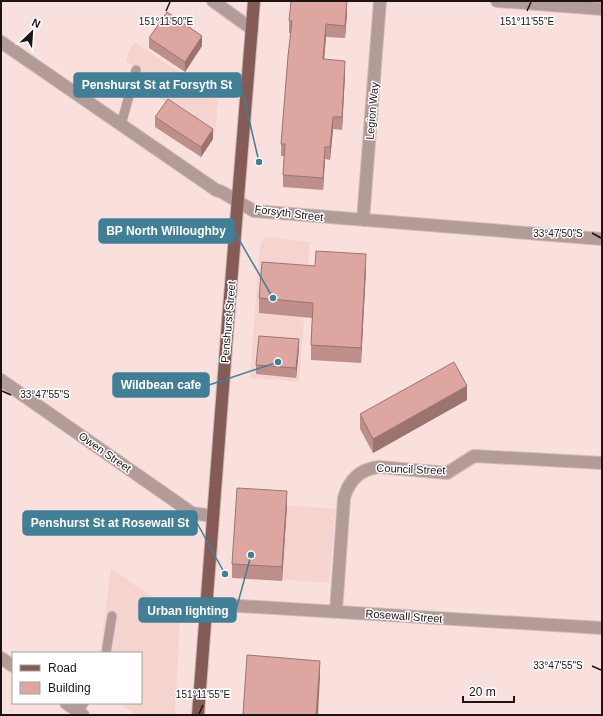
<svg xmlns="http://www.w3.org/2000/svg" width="603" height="716" font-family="Helvetica,sans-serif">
<rect width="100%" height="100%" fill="#f9e0dd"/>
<!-- built -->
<path fill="#f5d3cf" d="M 135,42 L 218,100 L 215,136 L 137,83 L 140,70 L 126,61 L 129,50 Z
M 266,237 L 310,242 L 299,382 L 250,378 L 260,244 Z
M 239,502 L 336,509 L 329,583 L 235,576 Z
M 111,568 L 180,616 L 175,715 L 136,715 L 119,703 L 141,703 L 141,653 L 100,653 Z"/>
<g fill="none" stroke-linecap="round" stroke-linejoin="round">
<!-- lane casing -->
<g stroke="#d1bbb8" stroke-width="10">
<path id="lane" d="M 121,125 L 136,70
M 106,653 L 112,616
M 78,711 L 84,703"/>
</g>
<!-- street casing -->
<g stroke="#d1bbb8" stroke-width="14">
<path id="street" d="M 213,1 L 252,29
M 497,1 L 602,9
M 1,42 L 216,190 L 222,192 L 254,211 L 602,239
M 363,220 L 380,1
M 1,380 L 192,513 L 212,516
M 207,604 L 602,628
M 336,611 L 344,498 C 349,480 360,469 379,467 L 447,473 L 474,456 L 602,463
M 1,658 L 13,666
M 66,703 L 83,715"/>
</g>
<!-- primary casing -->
<g stroke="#d1bbb8" stroke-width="14">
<path id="primary" d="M 198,715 L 228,321 L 254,1"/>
</g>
<!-- lane -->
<use href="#lane" stroke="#b39b98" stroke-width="9"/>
<!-- street -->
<use href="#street" stroke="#b39b98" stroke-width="12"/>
<!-- primary -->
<use href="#primary" stroke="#845b57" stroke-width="12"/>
</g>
<!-- wall -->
<path fill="#be8f8a" d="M 347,13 L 345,38 L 326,37 L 324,60 L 345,74 L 342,130 L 333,129 L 330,160 L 325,159 L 323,190 L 283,187 L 283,175 L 284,156 L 281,156 L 281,144 L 291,33 L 289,33 L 289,21 Z
M 149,38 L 202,46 L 185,72 L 149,48 Z
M 155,117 L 213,139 L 201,157 L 155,127 Z
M 366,269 L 361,363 L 311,360 L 311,345 L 312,318 L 259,313 L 259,298 Z
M 299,349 L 296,378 L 256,374 L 256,365 Z
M 467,400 L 373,453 L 360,429 L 360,414 Z
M 287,505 L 282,581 L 232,578 L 232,564 Z"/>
<!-- shaded-wall -->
<path fill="#9b7470" d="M 347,1 L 347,13 L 345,38 L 345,26 Z
M 326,24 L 326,37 L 323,72 L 323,59 Z
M 202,36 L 202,46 L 185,72 L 185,62 Z
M 345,61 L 345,74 L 342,130 L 342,117 Z
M 333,117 L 333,129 L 330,160 L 330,147 Z
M 213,129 L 213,139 L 201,157 L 201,147 Z
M 325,147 L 325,159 L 323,190 L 323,178 Z
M 366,254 L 366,269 L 361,363 L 361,348 Z
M 299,339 L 299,349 L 296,378 L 296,368 Z
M 467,386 L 467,400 L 373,453 L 373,439 Z
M 287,491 L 287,505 L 282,581 L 282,567 Z
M 320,661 L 320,677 L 318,715 L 316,715 Z"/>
<!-- building -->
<path fill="#dda6a0" stroke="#9b7470" d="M 291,1 L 347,1 L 345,26 L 326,24 L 323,59 L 345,61 L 342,117 L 333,117 L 330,147 L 325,147 L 323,178 L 283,175 L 285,144 L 281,144 L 288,56 L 292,21 L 289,21 Z
M 167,12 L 202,36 L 185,62 L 149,38 Z
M 168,99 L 213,129 L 201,147 L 155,117 Z
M 316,251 L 366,254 L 361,348 L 311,345 L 313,303 L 259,298 L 262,262 L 315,266 Z
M 259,336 L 299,339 L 296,368 L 256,365 Z
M 454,362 L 467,386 L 373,439 L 360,414 Z
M 237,488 L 287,491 L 282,567 L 232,564 Z
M 247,655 L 320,661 L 316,715 L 243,715 Z"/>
<!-- ticks -->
<path fill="none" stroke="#1c1312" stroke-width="1.5" d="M 166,11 L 170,2M 527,11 L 531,2M 592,233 L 601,238M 2,391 L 11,395M 592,666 L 601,670M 199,714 L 203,705"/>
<g text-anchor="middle" stroke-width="3" stroke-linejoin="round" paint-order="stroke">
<!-- street labels -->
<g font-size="11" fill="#1c1312" stroke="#fff">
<text transform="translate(372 111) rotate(-85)" y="4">Legion Way</text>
<text transform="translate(289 213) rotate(7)" y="4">Forsyth Street</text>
<text transform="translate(228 322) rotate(-85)" y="4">Penshurst Street</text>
<text transform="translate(105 452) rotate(35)" y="4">Owen Street</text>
<text transform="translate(411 469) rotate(2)" y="4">Council Street</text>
<text transform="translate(404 616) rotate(4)" y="4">Rosewall Street</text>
</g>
</g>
<g font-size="10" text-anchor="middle" fill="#1c1312" stroke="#fff" stroke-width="3" stroke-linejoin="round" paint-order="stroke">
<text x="166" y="25">151°11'50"E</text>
<text x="527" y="25">151°11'55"E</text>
<text x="558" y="237">33°47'50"S</text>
<text x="45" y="398">33°47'55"S</text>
<text x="558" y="669">33°47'55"S</text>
<text x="203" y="698">151°11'55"E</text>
</g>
<!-- callouts -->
<path fill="none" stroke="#427f96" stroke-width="1.5" d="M259 162L241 85M273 298L234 231M278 362L209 385M225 574L197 523M251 555L236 610"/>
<g fill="#427f96" stroke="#fff" stroke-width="1.5">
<circle cx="259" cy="162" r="4"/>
<circle cx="273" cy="298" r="4"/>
<circle cx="278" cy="362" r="4"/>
<circle cx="225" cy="574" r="4"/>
<circle cx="251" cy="555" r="4"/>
</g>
<g fill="#427f96" stroke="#427f96" stroke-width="1.5">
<rect x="74" y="73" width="167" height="24" rx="4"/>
<rect x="99" y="219" width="135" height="24" rx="4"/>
<rect x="113" y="373" width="96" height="24" rx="4"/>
<rect x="23" y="511" width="174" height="24" rx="4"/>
<rect x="139" y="598" width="97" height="24" rx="4"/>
</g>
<g font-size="12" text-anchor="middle" font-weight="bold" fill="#fff">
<text x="157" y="89">Penshurst St at Forsyth St</text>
<text x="166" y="235">BP North Willoughby</text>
<text x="161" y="389">Wildbean cafe</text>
<text x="110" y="527">Penshurst St at Rosewall St</text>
<text x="188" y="615">Urban lighting</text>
</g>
<!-- border -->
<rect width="603" height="716" fill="none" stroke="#1c1312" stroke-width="4"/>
<!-- legend -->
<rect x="12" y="652" width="130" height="52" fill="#ffffff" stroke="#a4a1a0"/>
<rect x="20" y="665" width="20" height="6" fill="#845b57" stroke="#a4a1a0"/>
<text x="48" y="672" font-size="12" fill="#1c1312">Road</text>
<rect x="20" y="682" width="20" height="12" fill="#dda6a0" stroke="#a4a1a0"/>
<text x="48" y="692" font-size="12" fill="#1c1312">Building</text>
<!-- north arrow -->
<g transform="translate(32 32) rotate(25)" stroke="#ffffff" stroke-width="3" paint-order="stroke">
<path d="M0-3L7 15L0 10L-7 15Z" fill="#1c1312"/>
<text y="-6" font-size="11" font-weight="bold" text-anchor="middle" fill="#1c1312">N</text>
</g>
<!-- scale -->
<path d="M463 696v6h51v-6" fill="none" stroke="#1c1312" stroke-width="2"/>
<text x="469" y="696" font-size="12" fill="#1c1312" stroke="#ffffff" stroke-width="3" paint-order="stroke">20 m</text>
</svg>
